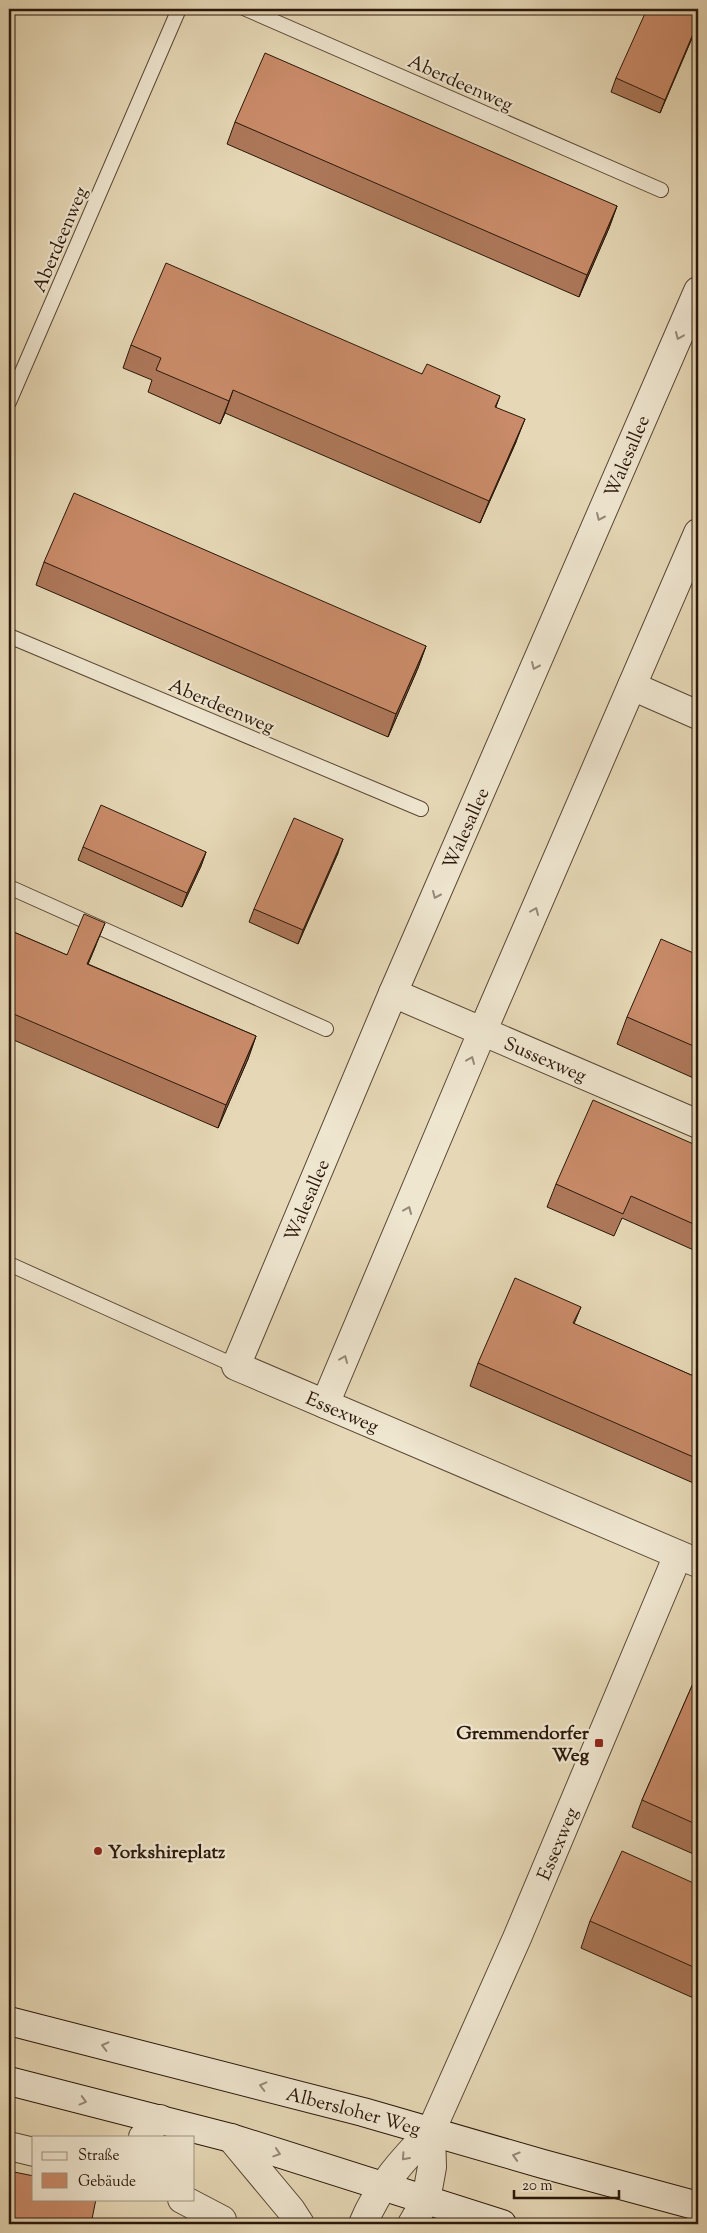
<svg xmlns="http://www.w3.org/2000/svg" width="707" height="2233" font-family="'Sorts Mill Goudy',serif">
<rect width="100%" height="100%" fill="#e6d8b6"/>
<filter id="stains"><feTurbulence type="fractalNoise" baseFrequency=".004" numOctaves="4"/><feColorMatrix values="0 0 0 0 .2 0 0 0 0 .09 0 0 0 0 .02 0 0 0 .5 -.17"/></filter>
<radialGradient id="worn" r=".72"><stop offset=".6" stop-color="#630" stop-opacity="0"/><stop offset="1" stop-color="#630" stop-opacity=".3"/></radialGradient>
<g fill="none" stroke-linecap="round" stroke-linejoin="round">
<!-- service casing -->
<g stroke="#594735" stroke-width="16">
<path id="service" d="M 246,9 L 661,190
M 9,402 L 179,9
M 9,636 L 421,809
M 9,887 L 326,1029
M 9,1264 L 236,1366"/>
</g>
<!-- minor casing -->
<g stroke="#594735" stroke-width="30">
<g id="minor">
<path id="s1" d="M 698,291 L 393,993 L 236,1366 L 698,1563"/>
<path d="M 632,686 L 698,715"/>
<path id="s2" d="M 393,993 L 698,1124"/>
<path d="M 325,1404 L 483,1030 L 698,533"/>
<path id="s3" d="M 431,2131 L 517,1938 L 678,1555"/>
<path d="M 143,2137 L 160,2119"/>
<path d="M 9,2146 L 34,2152"/>
<path d="M 182,2199 L 222,2220"/>
</g>
</g>
<!-- tertiary casing -->
<g stroke="#594735" stroke-width="30">
<path id="tertiary" d="M 231,2138 L 291,2210 L 300,2224
M 363,2224 C 378,2187 403,2159 431,2131
M 412,2224 L 426,2200 L 432,2167 L 431,2131"/>
</g>
<!-- secondary casing -->
<g stroke="#2a170a" stroke-width="30">
<g id="secondary">
<path id="s4" d="M 9,2021 L 363,2112 L 543,2164 L 698,2206"/>
<path d="M 9,2081 L 231,2138 L 502,2224"/>
</g>
</g>
<!-- service -->
<use href="#service" stroke="#efe6d0" stroke-width="14"/>
<!-- minor -->
<use href="#minor" stroke="#efe6d0" stroke-width="28"/>
<!-- tertiary -->
<use href="#tertiary" stroke="#efe6d0" stroke-width="28"/>
<!-- secondary -->
<use href="#secondary" stroke="#efe6d0" stroke-width="28"/>
</g>
<!-- wall -->
<path fill="#ad785a" stroke="#2a170a" d="M 698,9 L 698,24 L 660,113 L 611,92 L 616,78 Z
M 235,122 L 617,206 L 609,228 L 579,297 L 227,144 Z
M 131,345 L 422,374 L 500,396 L 496,407 L 516,442 L 480,523 L 225,413 L 220,424 L 148,392 L 152,380 L 123,368 Z
M 44,562 L 426,646 L 418,668 L 388,737 L 36,585 Z
M 698,840 L 698,853 L 694,852 Z
M 83,847 L 206,852 L 201,866 L 182,907 L 78,860 Z
M 338,853 L 298,944 L 249,922 L 254,909 Z
M 9,930 L 67,955 L 96,945 L 88,964 L 256,1036 L 248,1059 L 218,1128 L 9,1038 Z
M 698,955 L 698,1080 L 617,1044 L 627,1017 Z
M 698,1146 L 698,1252 L 622,1218 L 614,1236 L 547,1207 L 556,1184 Z
M 581,1307 L 574,1324 L 698,1378 L 698,1485 L 470,1386 L 478,1363 Z
M 698,1672 L 698,1856 L 632,1827 L 642,1800 Z
M 698,1885 L 698,2000 L 581,1948 L 590,1921 Z"/>
<!-- shaded-wall -->
<path fill="#8d614a" stroke="#2a170a" d="M 698,22 L 698,24 L 660,113 L 665,100 Z
M 617,206 L 609,228 L 579,297 L 587,275 Z
M 233,390 L 225,413 L 220,424 L 229,401 Z
M 525,419 L 516,442 L 480,523 L 489,501 Z
M 426,646 L 418,668 L 388,737 L 396,714 Z
M 343,839 L 338,853 L 298,944 L 303,930 Z
M 206,852 L 201,866 L 182,907 L 187,893 Z
M 105,923 L 96,945 L 79,986 L 87,964 Z
M 256,1036 L 248,1059 L 218,1128 L 226,1105 Z"/>
<!-- building -->
<path fill="#c98b69" stroke="#2a170a" d="M 647,9 L 698,9 L 698,22 L 665,100 L 616,78 Z
M 265,53 L 617,206 L 587,275 L 235,122 Z
M 166,263 L 422,374 L 427,364 L 500,396 L 495,407 L 525,419 L 489,501 L 233,390 L 229,401 L 156,370 L 161,358 L 131,345 Z
M 74,493 L 426,646 L 396,714 L 44,562 Z
M 101,805 L 206,852 L 187,893 L 83,847 Z
M 294,818 L 343,839 L 303,930 L 254,909 Z
M 84,914 L 105,923 L 87,964 L 256,1036 L 226,1105 L 9,1012 L 9,930 L 67,955 Z
M 661,939 L 698,955 L 698,1048 L 627,1017 Z
M 593,1100 L 698,1146 L 698,1226 L 631,1196 L 623,1214 L 556,1184 Z
M 515,1278 L 581,1307 L 573,1323 L 698,1378 L 698,1459 L 478,1363 Z
M 698,1672 L 698,1825 L 642,1800 Z
M 622,1851 L 698,1885 L 698,1969 L 590,1921 Z
M 9,2171 L 34,2176 L 34,2199 L 96,2199 L 91,2224 L 9,2224 Z"/>
<!-- one-way arrows -->
<defs><path id="oneway-chevron" d="M-2-3.5L2.5 0L-2 3.5" fill="none" stroke-width="1.6" stroke-linecap="round" stroke-linejoin="round" transform="scale(1.25)"/></defs>
<g stroke="#968977">
<use href="#oneway-chevron" transform="translate(679 336) rotate(113)"/>
<use href="#oneway-chevron" transform="translate(600 517) rotate(114)"/>
<use href="#oneway-chevron" transform="translate(535 666) rotate(114)"/>
<use href="#oneway-chevron" transform="translate(436 895) rotate(114)"/>
<use href="#oneway-chevron" transform="translate(535 911) rotate(-67)"/>
<use href="#oneway-chevron" transform="translate(471 1060) rotate(-67)"/>
<use href="#oneway-chevron" transform="translate(408 1210) rotate(-67)"/>
<use href="#oneway-chevron" transform="translate(344 1359) rotate(-67)"/>
<use href="#oneway-chevron" transform="translate(105 2046) rotate(-166)"/>
<use href="#oneway-chevron" transform="translate(263 2086) rotate(-166)"/>
<use href="#oneway-chevron" transform="translate(83 2101) rotate(15)"/>
<use href="#oneway-chevron" transform="translate(277 2153) rotate(18)"/>
<use href="#oneway-chevron" transform="translate(516 2156) rotate(-163)"/>
<use href="#oneway-chevron" transform="translate(405 2157) rotate(132)"/>
</g>
<!-- markers -->
<g fill="#8f2418" stroke="#efe6d0" stroke-width="2">
<rect x="594" y="1738" width="10" height="10" rx="2.5"/>
<circle cx="98" cy="1851" r="5"/>
</g>
<g text-anchor="middle" stroke-width="4.5" stroke-linejoin="round" paint-order="stroke">
<!-- street labels -->
<g font-size="19" fill="#2a170a" stroke="#efe6d0">
<text transform="translate(461 82) rotate(24)" y="7">Aberdeenweg</text>
<text transform="translate(59 239) rotate(-67)" y="7">Aberdeenweg</text>
<text transform="translate(626 456) rotate(-67)" y="7">Walesallee</text>
<text transform="translate(222 705) rotate(23)" y="7">Aberdeenweg</text>
<text transform="translate(465 828) rotate(-66)" y="7">Walesallee</text>
<text dy="7" stroke="none"><textPath href="#s2" startOffset="166">Sussexweg</textPath></text>
<text transform="translate(306 1200) rotate(-67)" y="7">Walesallee</text>
<text dy="7" stroke="none"><textPath href="#s1" startOffset="1286">Essexweg</textPath></text>
<text dy="7" stroke="none"><textPath href="#s3" startOffset="314">Essexweg</textPath></text>
<text dy="7" stroke="none"><textPath href="#s4" startOffset="356">Albersloher Weg</textPath></text>
</g>
<!-- poi labels -->
<g font-size="19" font-weight="bold" fill="#2a170a" stroke="#efe6d0" text-anchor="end">
<text x="589" y="1739">Gremmendorfer<tspan x="589" dy="22">Weg</tspan></text>
<text x="108" y="1858" text-anchor="start">Yorkshireplatz</text>
</g>
</g>
<!-- margin -->
<rect width="707" height="2233" fill="none" stroke="#e6d8b6" stroke-width="30"/>
<rect x="10" y="10" width="687" height="2213" fill="none" stroke="#2a170a" stroke-width="2.5"/>
<rect x="15" y="15" width="677" height="2203" fill="none" stroke="#2a170a"/>
<!-- legend -->
<rect x="32" y="2136" width="162" height="65" fill="#efe6d0" stroke="#a09381"/>
<rect x="42" y="2152" width="25" height="8" fill="#efe6d0" stroke="#a09381"/>
<text x="78" y="2160" font-size="15" fill="#2a170a">Straße</text>
<rect x="42" y="2173" width="25" height="15" fill="#c98b69" stroke="#a09381"/>
<text x="78" y="2186" font-size="15" fill="#2a170a">Gebäude</text>
<!-- scale -->
<path d="M514 2190v8h105v-8" fill="none" stroke="#2a170a" stroke-width="2.5"/>
<text x="522" y="2190" font-size="15" fill="#2a170a" stroke="#efe6d0" stroke-width="4" paint-order="stroke">20 m</text>
<rect width="100%" height="100%" filter="url(#stains)"/>
<rect width="100%" height="100%" fill="url(#worn)"/>
</svg>
